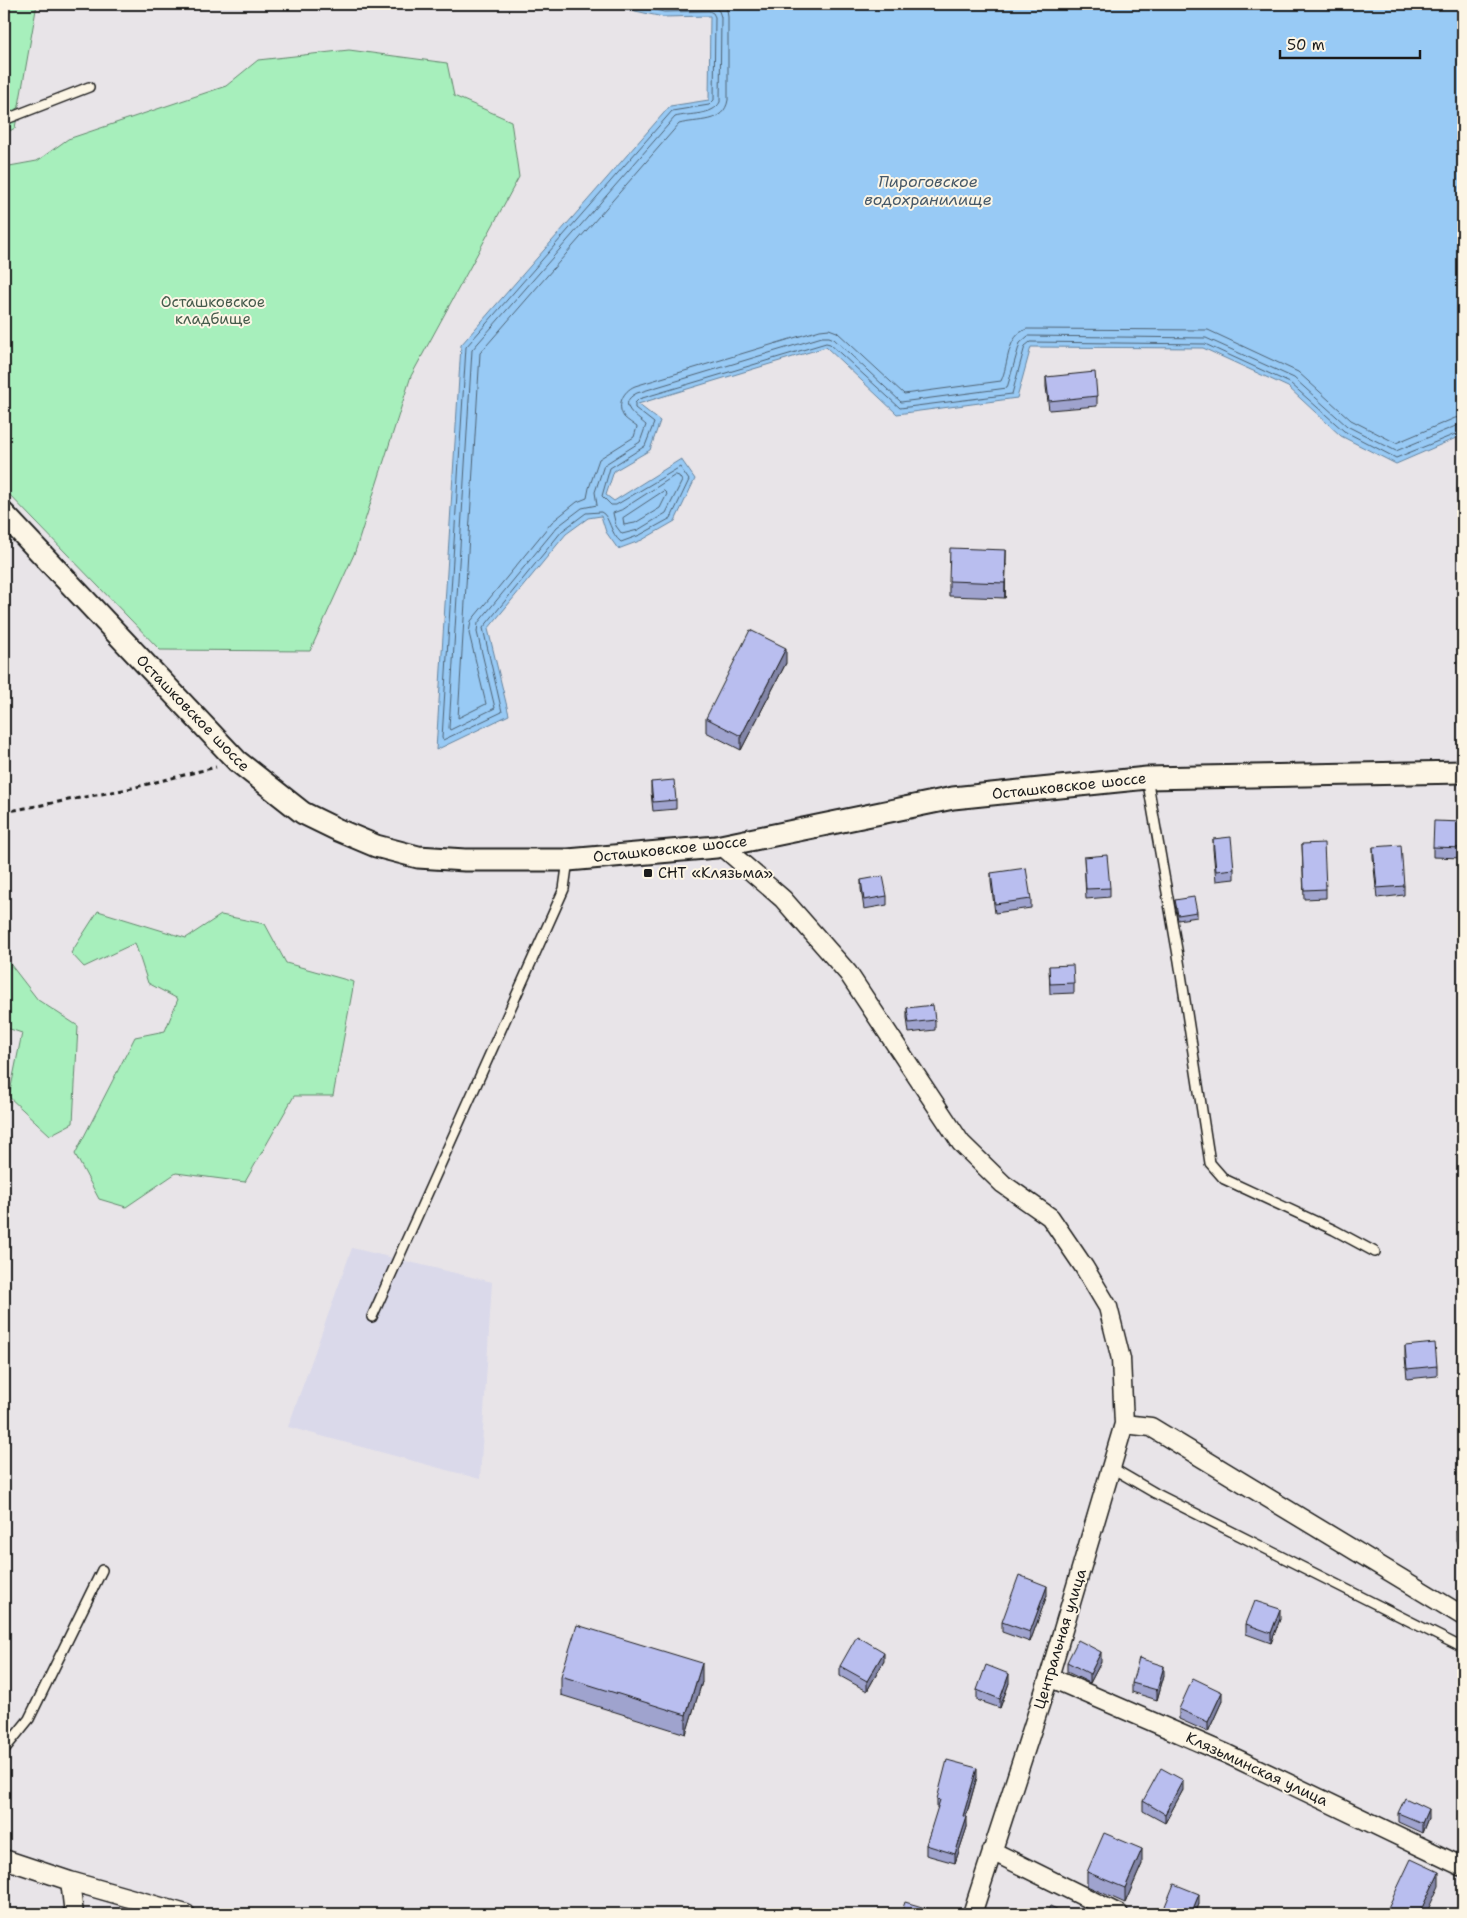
<svg xmlns="http://www.w3.org/2000/svg" width="1467" height="1918" font-family="'Shantell Sans',sans-serif">
<rect width="100%" height="100%" fill="#e8e4e8"/>
<filter id="ink" filterUnits="userSpaceOnUse"><feTurbulence type="fractalNoise" baseFrequency=".02" numOctaves="2"/><feDisplacementMap in="SourceGraphic" scale="10" xChannelSelector="R" yChannelSelector="G"/><feConvolveMatrix kernelMatrix="1 2 1 2 8 2 1 2 1" color-interpolation-filters="sRGB"/></filter>
<g filter="url(#ink)">
<!-- built -->
<path fill="#dad9ea" d="M 352,1248 L 492,1282 L 480,1479 L 288,1427 Z"/>
<!-- green -->
<path fill="#a7efbc" stroke="#62866c" d="M 4,4 L 37,4 L 15,128 L 4,134 Z
M 349,50 L 447,63 L 454,96 L 511,121 L 519,177 L 411,376 L 355,552 L 310,651 L 160,650 L 4,489 L 4,167 L 37,161 L 68,139 L 226,86 L 258,60 Z
M 98,911 L 186,938 L 221,915 L 265,924 L 286,963 L 354,982 L 333,1096 L 294,1096 L 245,1182 L 176,1173 L 126,1207 L 99,1199 L 75,1154 L 135,1037 L 165,1031 L 178,999 L 148,983 L 135,943 L 84,967 L 71,953 Z
M 4,956 L 38,1000 L 78,1026 L 73,1123 L 50,1135 L 9,1097 L 22,1033 L 4,1027 Z"/>
<!-- water -->
<path fill="#98caf5" stroke="#66849e" d="M 603,4 L 1463,4 L 1463,435 L 1396,464 L 1341,436 L 1288,387 L 1203,348 L 1031,347 L 1017,398 L 897,414 L 826,347 L 638,404 L 660,421 L 650,450 L 614,471 L 606,495 L 614,501 L 681,459 L 695,479 L 675,521 L 642,540 L 618,549 L 606,532 L 601,516 L 588,518 L 566,534 L 488,629 L 509,715 L 436,750 L 461,345 L 670,106 L 709,100 L 710,16 L 663,17 Z"/>
<g fill="none" stroke-linecap="round" stroke-linejoin="round">
<!-- shore -->
<path stroke="#4e6273" stroke-width="1" d="M 626,4 L 664,12 L 709,11 L 713,13 L 715,17 L 714,100 L 709,105 L 672,111 L 466,347 L 442,738 L 443,740 L 502,712 L 483,628 L 562,531 L 586,513 L 601,512 C 610,516 610,534 621,542 L 640,535 L 671,518 L 689,480 L 680,467 L 616,505 L 611,505 L 602,496 L 610,468 L 645,446 L 654,423 L 635,408 L 635,403 L 639,399 L 826,343 L 830,344 L 900,408 L 1012,394 L 1025,346 L 1030,342 L 1205,344 L 1290,383 L 1344,431 L 1396,458 L 1463,431
M 655,4 C 671,7 709,0 719,11 L 721,17 L 720,102 C 713,116 689,113 675,117 L 472,350 L 449,728 L 450,730 L 495,708 L 477,632 L 478,623 L 557,527 L 582,508 L 597,505 L 595,492 L 604,465 L 640,442 L 646,425 C 637,417 615,404 637,393 L 822,337 L 829,337 L 834,339 L 901,402 L 1007,388 L 1020,343 L 1028,336 L 1206,338 L 1294,378 L 1347,426 L 1396,451 L 1458,425 L 1463,425
M 723,4 L 727,10 L 728,17 L 728,100 C 724,124 697,119 679,124 L 480,353 L 458,718 L 486,704 L 469,633 L 471,621 L 552,522 L 577,502 L 587,498 L 589,488 L 599,459 L 634,437 L 637,427 C 633,424 628,421 624,417 C 616,405 623,391 635,386 L 820,330 L 829,329 L 837,332 L 904,394 L 1001,381 C 1009,364 1006,336 1027,329 L 1208,330 L 1298,372 L 1351,420 L 1396,443 L 1455,418 L 1463,417
M 676,475 L 679,476 L 682,481 L 666,513 L 638,530 L 622,534 L 616,526 L 613,513 L 621,510 Z
M 664,491 L 667,494 L 660,508 L 635,523 L 624,525 L 623,518 Z"/>
<!-- service casing -->
<g stroke="#1c1c1c" stroke-width="12">
<path id="service" d="M 4,120 L 89,87
M 1147,778 L 1179,961 L 1210,1163 L 1224,1179 L 1334,1230 L 1375,1252
M 372,1317 L 564,889 L 568,860
M 1112,1468 L 1155,1493 L 1463,1648
M 4,1750 L 29,1719 L 102,1570"/>
</g>
<!-- minor casing -->
<g stroke="#1c1c1c" stroke-width="21">
<path id="minor" d="M 722,846 L 783,899 L 848,973 L 961,1143 L 1003,1184 L 1050,1217 L 1084,1267 L 1108,1307 L 1121,1359 L 1124,1424 L 1049,1677 L 972,1914
M 1124,1424 L 1151,1427 L 1463,1616
M 1049,1677 L 1227,1754 L 1463,1867
M 992,1851 L 1119,1914
M 4,1859 L 70,1881 L 186,1914
M 70,1881 L 74,1914"/>
</g>
<!-- tertiary casing -->
<g stroke="#1c1c1c" stroke-width="25">
<path id="tertiary" d="M 4,514 L 237,761 L 303,813 L 338,830 L 376,846 L 418,857 L 465,860 L 568,860 L 716,847 L 953,798 L 1147,778 L 1463,772"/>
</g>
<!-- path -->
<path stroke="#1c1c1c" stroke-width="3" stroke-dasharray="5 4" stroke-linecap="butt" d="M 4,812 L 128,789 L 216,767"/>
<!-- service -->
<use href="#service" stroke="#fcf5e5" stroke-width="9"/>
<!-- minor -->
<use href="#minor" stroke="#fcf5e5" stroke-width="18"/>
<!-- tertiary -->
<use href="#tertiary" stroke="#fcf5e5" stroke-width="21"/>
</g>
<!-- wall -->
<path fill="#9fa3ce" stroke="#1c1c1c" d="M 1046,377 L 1097,396 L 1097,406 L 1049,410 L 1046,387 Z
M 1006,564 L 1005,598 L 949,596 L 949,581 Z
M 786,663 L 741,750 L 706,732 L 706,718 Z
M 651,782 L 676,800 L 676,809 L 653,811 L 651,792 Z
M 1463,822 L 1463,858 L 1433,857 L 1433,847 Z
M 1213,839 L 1234,869 L 1234,879 L 1216,881 L 1213,849 Z
M 1302,844 L 1326,889 L 1326,898 L 1304,899 Z
M 1373,847 L 1404,886 L 1404,895 L 1377,898 L 1373,857 Z
M 1084,857 L 1110,888 L 1110,897 L 1086,899 Z
M 991,873 L 1031,899 L 1031,908 L 995,913 L 991,882 Z
M 861,880 L 887,896 L 887,905 L 864,909 L 861,889 Z
M 1175,900 L 1197,912 L 1197,917 L 1178,920 L 1175,905 Z
M 1049,966 L 1074,983 L 1074,993 L 1050,994 Z
M 907,1008 L 935,1020 L 935,1030 L 909,1033 L 907,1018 Z
M 1405,1346 L 1437,1366 L 1437,1376 L 1407,1379 L 1405,1356 Z
M 1463,1528 L 1463,1561 L 1456,1540 L 1456,1531 Z
M 1047,1595 L 1030,1642 L 1002,1632 L 1002,1622 Z
M 1280,1619 L 1271,1643 L 1246,1634 L 1246,1624 Z
M 884,1661 L 867,1691 L 840,1676 L 840,1666 Z
M 1067,1662 L 1101,1662 L 1090,1683 L 1067,1672 Z
M 1164,1675 L 1157,1700 L 1132,1692 L 1132,1683 Z
M 561,1676 L 702,1682 L 686,1734 L 561,1695 Z
M 1009,1683 L 1000,1708 L 977,1700 L 977,1690 Z
M 1222,1701 L 1208,1732 L 1179,1719 L 1179,1709 Z
M 977,1777 L 966,1817 L 967,1827 L 955,1863 L 926,1855 L 926,1845 L 938,1809 L 937,1808 L 937,1799 Z
M 1183,1790 L 1165,1823 L 1143,1811 L 1143,1801 Z
M 1398,1813 L 1428,1818 L 1422,1833 L 1398,1822 Z
M 1142,1864 L 1125,1903 L 1087,1886 L 1087,1872 Z
M 1199,1904 L 1195,1914 L 1163,1914 L 1163,1911 Z"/>
<!-- shaded-wall -->
<path fill="#8285a7" stroke="#1c1c1c" d="M 1006,550 L 1006,564 L 1005,598 L 1005,583 Z
M 786,648 L 786,663 L 741,750 L 741,736 Z
M 1047,1586 L 1047,1595 L 1030,1642 L 1030,1632 Z
M 1280,1609 L 1280,1619 L 1271,1643 L 1271,1633 Z
M 884,1652 L 884,1661 L 867,1691 L 867,1681 Z
M 1101,1652 L 1101,1662 L 1090,1683 L 1090,1674 Z
M 702,1663 L 702,1682 L 686,1734 L 686,1715 Z
M 1164,1666 L 1164,1675 L 1157,1700 L 1157,1690 Z
M 1009,1674 L 1009,1683 L 1000,1708 L 1000,1699 Z
M 1222,1692 L 1222,1701 L 1208,1732 L 1208,1722 Z
M 977,1768 L 977,1777 L 963,1826 L 963,1816 Z
M 1183,1780 L 1183,1790 L 1165,1823 L 1165,1814 Z
M 1428,1809 L 1428,1818 L 1422,1833 L 1422,1823 Z
M 967,1817 L 967,1827 L 955,1863 L 955,1854 Z
M 1142,1849 L 1142,1864 L 1125,1903 L 1125,1888 Z
M 1439,1872 L 1439,1886 L 1426,1914 L 1419,1914 Z
M 1199,1894 L 1199,1904 L 1195,1914 L 1191,1914 Z"/>
<!-- building -->
<path fill="#b9beef" stroke="#1c1c1c" d="M 1095,372 L 1097,396 L 1049,401 L 1046,377 Z
M 950,548 L 1006,550 L 1005,583 L 949,581 Z
M 750,630 L 786,648 L 741,736 L 706,718 Z
M 674,780 L 676,800 L 653,802 L 651,782 Z
M 1434,821 L 1463,822 L 1463,848 L 1433,847 Z
M 1231,837 L 1234,869 L 1216,871 L 1213,839 Z
M 1324,843 L 1326,889 L 1304,890 L 1302,844 Z
M 1401,845 L 1404,886 L 1377,888 L 1373,847 Z
M 1107,855 L 1110,888 L 1086,889 L 1084,857 Z
M 1026,868 L 1031,899 L 995,904 L 991,873 Z
M 883,876 L 887,896 L 864,900 L 861,880 Z
M 1194,897 L 1197,912 L 1178,915 L 1175,900 Z
M 1073,965 L 1074,983 L 1050,984 L 1049,966 Z
M 933,1005 L 935,1020 L 909,1023 L 907,1008 Z
M 1435,1343 L 1437,1366 L 1407,1369 L 1405,1346 Z
M 1463,1528 L 1463,1552 L 1456,1531 Z
M 1019,1575 L 1047,1586 L 1030,1632 L 1002,1622 Z
M 1255,1601 L 1280,1609 L 1271,1633 L 1246,1624 Z
M 577,1625 L 702,1663 L 686,1715 L 561,1676 Z
M 857,1636 L 884,1652 L 867,1681 L 840,1666 Z
M 1078,1640 L 1101,1652 L 1090,1674 L 1067,1662 Z
M 1139,1658 L 1164,1666 L 1157,1690 L 1132,1683 Z
M 986,1665 L 1009,1674 L 1000,1699 L 977,1690 Z
M 1193,1678 L 1222,1692 L 1208,1722 L 1179,1709 Z
M 947,1760 L 977,1768 L 963,1816 L 967,1817 L 955,1854 L 926,1845 L 940,1800 L 937,1799 Z
M 1161,1768 L 1183,1780 L 1165,1814 L 1143,1801 Z
M 1405,1798 L 1428,1809 L 1422,1823 L 1398,1813 Z
M 1104,1833 L 1142,1849 L 1125,1888 L 1087,1872 Z
M 1411,1859 L 1439,1872 L 1419,1914 L 1391,1914 L 1386,1912 Z
M 1174,1884 L 1199,1894 L 1191,1914 L 1171,1914 L 1163,1911 Z
M 905,1902 L 929,1909 L 928,1914 L 901,1914 Z
M 1050,1906 L 1068,1914 L 1046,1914 Z"/>
</g>
<!-- markers -->
<rect fill="#1c1c1c" stroke="#fcf5e5" stroke-width="2" x="643" y="868" width="10" height="10" rx="2.5"/>
<g text-anchor="middle" stroke-width="4" stroke-linejoin="round" paint-order="stroke">
<!-- park labels -->
<g font-size="15" fill="#465b4c" stroke="#fcf5e5">
<text x="213" y="307">Осташковское<tspan x="213" dy="17">кладбище</tspan></text>
</g>
<!-- street labels -->
<g font-size="15" fill="#1c1c1c" stroke="#fcf5e5">
<text transform="translate(193 713) rotate(46)" y="5">Осташковское шоссе</text>
<text transform="translate(1069 786) rotate(-6)" y="5">Осташковское шоссе</text>
<text transform="translate(670 849) rotate(-6)" y="5">Осташковское шоссе</text>
<text transform="translate(1060 1639) rotate(-73)" y="5">Центральная улица</text>
<text transform="translate(1257 1769) rotate(25)" y="5">Клязьминская улица</text>
</g>
<!-- poi labels -->
<g font-size="15" fill="#1c1c1c" stroke="#fcf5e5" text-anchor="start">
<text x="658" y="878">СНТ «Клязьма»</text>
</g>
<!-- water labels -->
<g font-size="16" font-style="italic" fill="#475968" stroke="#fcf5e5">
<text x="928" y="187">Пироговское<tspan x="928" dy="18">водохранилище</tspan></text>
</g>
</g>
<!-- margin -->
<rect width="1467" height="1918" fill="none" stroke="#fcf5e5" stroke-width="20"/>
<rect x="10" y="10" width="1447" height="1898" fill="none" stroke="#1c1c1c" stroke-width="2" filter="url(#ink)"/>
<!-- scale -->
<path d="M1280 50v8h140v-8" fill="none" stroke="#1c1c1c" stroke-width="2.5"/>
<text x="1287" y="50" font-size="15" fill="#1c1c1c" stroke="#fcf5e5" stroke-width="4" paint-order="stroke">50 m</text>
</svg>
